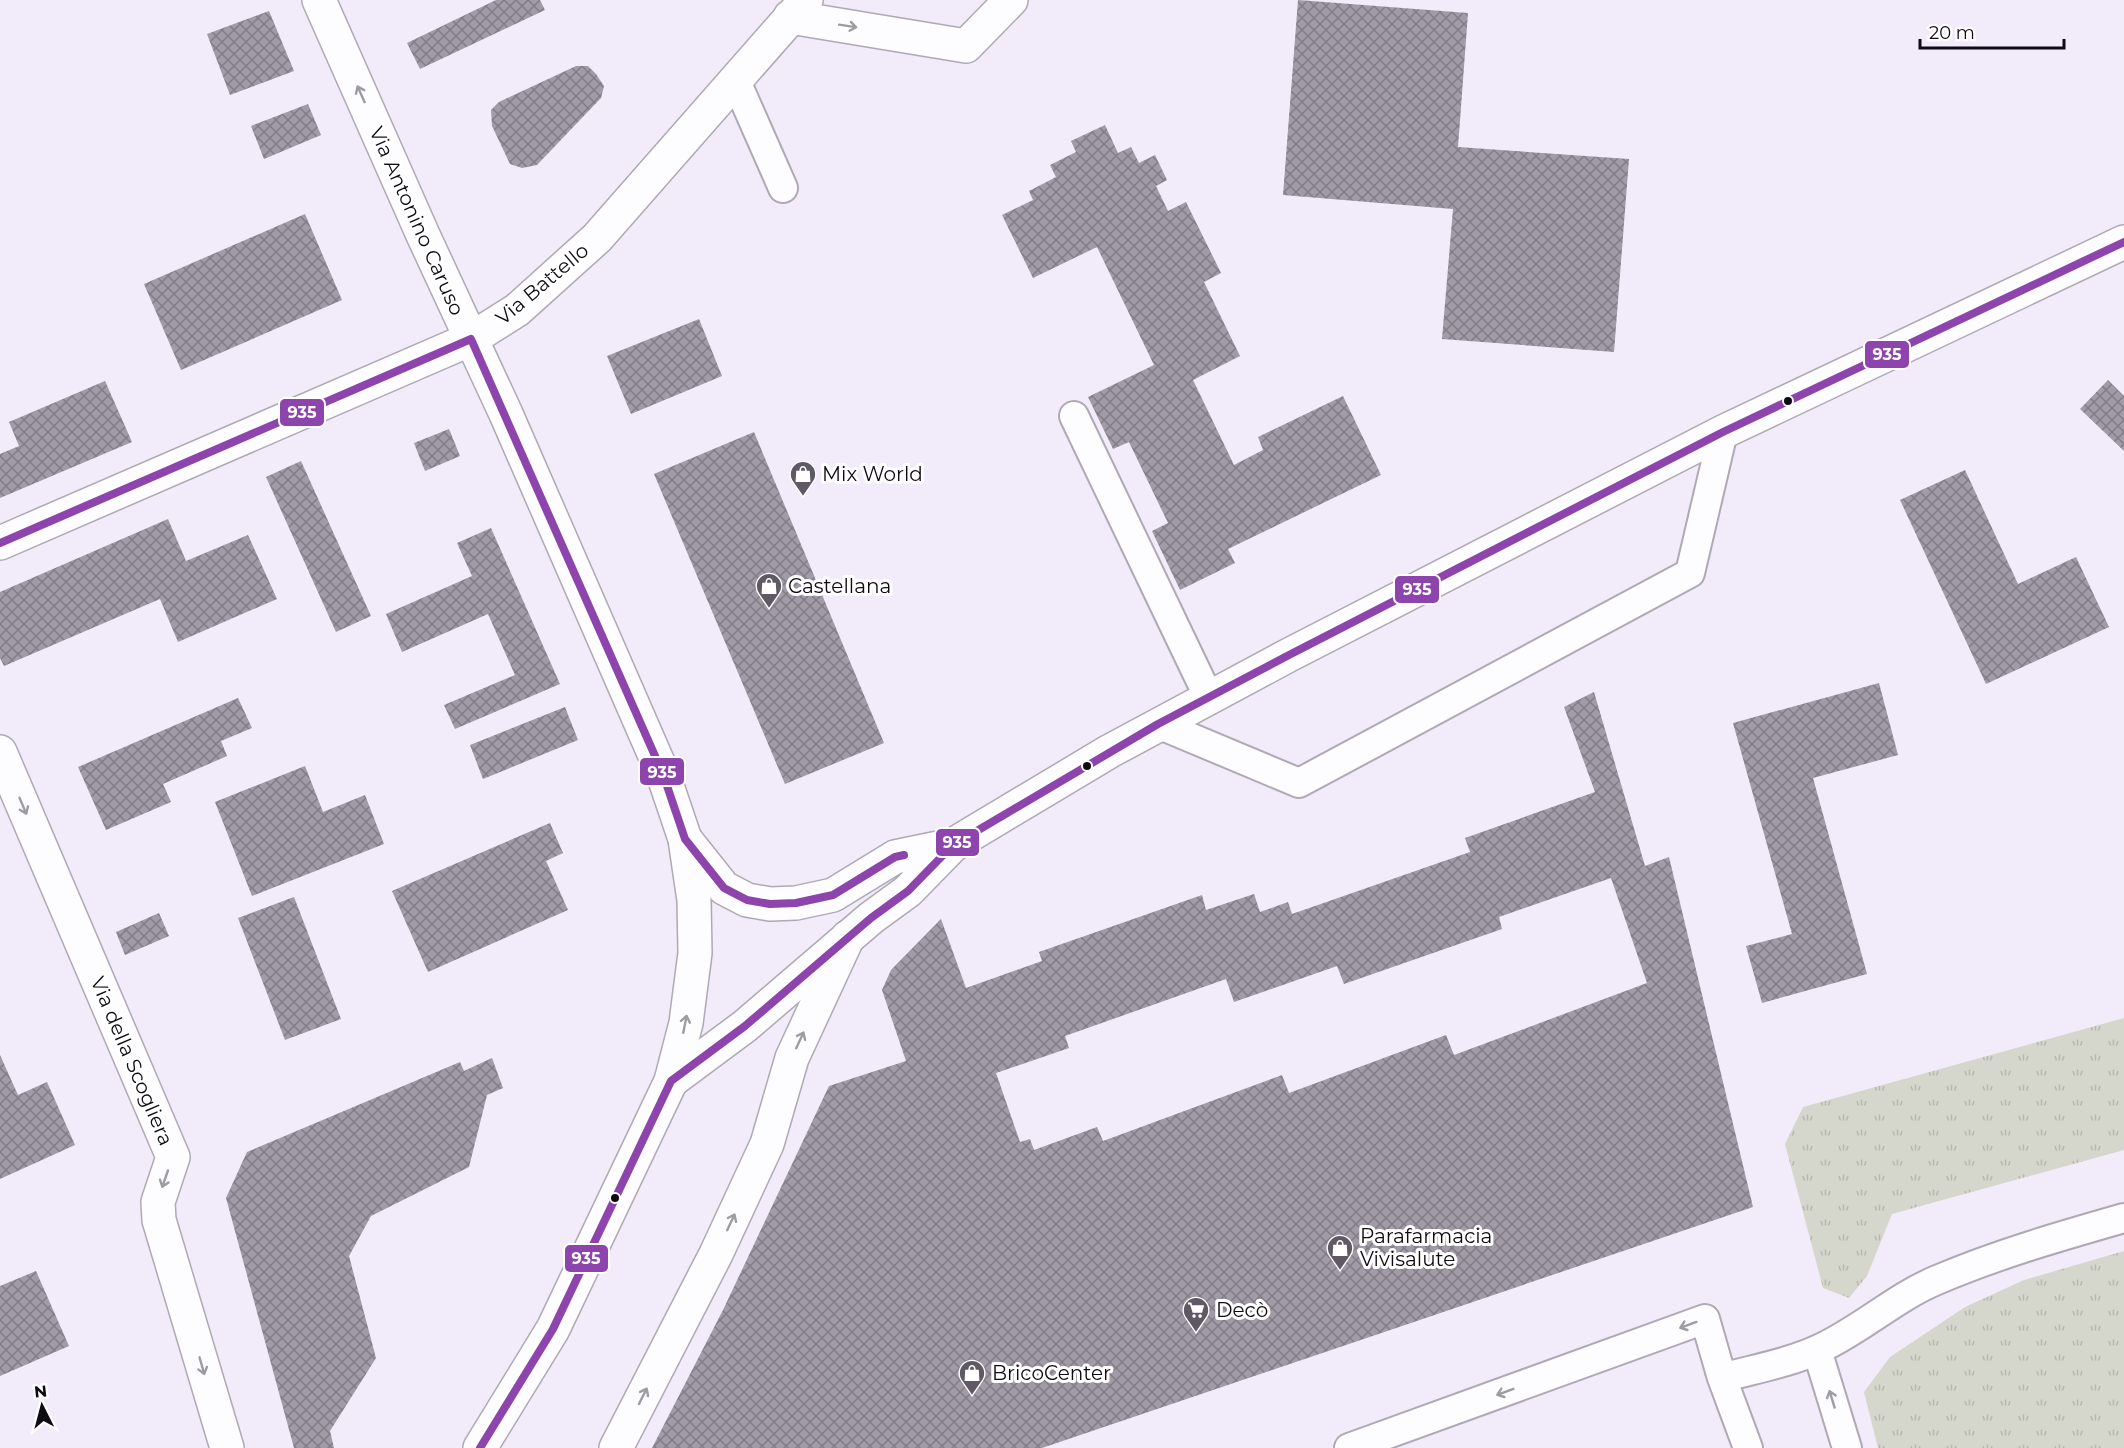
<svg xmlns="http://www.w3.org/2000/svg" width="2124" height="1448" font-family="Montserrat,sans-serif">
<defs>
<pattern id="grass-tufts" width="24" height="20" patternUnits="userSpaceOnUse" patternTransform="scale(1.5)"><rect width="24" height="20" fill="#d6d7cc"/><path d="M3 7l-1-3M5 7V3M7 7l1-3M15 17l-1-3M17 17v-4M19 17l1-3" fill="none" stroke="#b6b7ae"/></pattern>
<pattern id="building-cross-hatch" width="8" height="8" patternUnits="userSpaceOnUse" patternTransform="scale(1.5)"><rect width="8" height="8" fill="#a09ba6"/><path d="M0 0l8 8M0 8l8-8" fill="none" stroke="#817d86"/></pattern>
</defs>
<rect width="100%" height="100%" fill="#f2ebf9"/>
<!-- grass -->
<path fill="url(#grass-tufts)" d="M 2124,1018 L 2124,1150 L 1892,1214 L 1867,1276 L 1849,1298 L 1823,1288 L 1785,1144 L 1803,1107 Z
M 2124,1251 L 2124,1448 L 1878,1448 L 1864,1392 L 1890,1357 L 1965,1307 L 2024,1280 Z"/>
<!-- building -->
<path fill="url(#building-cross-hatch)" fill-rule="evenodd" d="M 496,0 L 540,0 L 545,10 L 420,69 L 407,43 Z
M 1298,0 L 1468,13 L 1458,147 L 1629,159 L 1614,352 L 1442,339 L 1453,209 L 1283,195 Z
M 269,11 L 294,71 L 230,95 L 207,34 Z
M 576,66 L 588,66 L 596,74 L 604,86 L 601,98 L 537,165 L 522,168 L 510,164 L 492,126 L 491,110 L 499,102 Z
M 308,104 L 321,135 L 264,159 L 251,126 Z
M 1105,125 L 1118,153 L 1131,147 L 1139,163 L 1155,155 L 1167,180 L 1156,186 L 1168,211 L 1186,202 L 1221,273 L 1204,282 L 1240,356 L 1193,380 L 1234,465 L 1263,450 L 1258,437 L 1343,396 L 1381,475 L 1228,549 L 1235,563 L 1180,590 L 1152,531 L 1168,523 L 1129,442 L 1113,449 L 1088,397 L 1154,365 L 1097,247 L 1033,278 L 1002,215 L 1033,200 L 1029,191 L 1056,177 L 1050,165 L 1076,152 L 1071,141 Z
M 305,214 L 342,300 L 181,370 L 144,284 Z
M 699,319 L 722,376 L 631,414 L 607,356 Z
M 2108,380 L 2124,396 L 2124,451 L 2080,409 Z
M 105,381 L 132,442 L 0,498 L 0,454 L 19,446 L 9,422 Z
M 449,429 L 460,456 L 425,471 L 414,443 Z
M 754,432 L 884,743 L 785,784 L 654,474 Z
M 301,461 L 371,616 L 336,632 L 266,477 Z
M 1965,470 L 2018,584 L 2076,557 L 2109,627 L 1986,684 L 1900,500 Z
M 168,519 L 186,561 L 248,535 L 277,599 L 178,642 L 160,599 L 4,666 L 0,658 L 0,592 Z
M 491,528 L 560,684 L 455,729 L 444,705 L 515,675 L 488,614 L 402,652 L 386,614 L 472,576 L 457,543 Z
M 1879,683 L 1898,755 L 1813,778 L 1867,974 L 1762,1003 L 1746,946 L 1792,934 L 1733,723 Z
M 1594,692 L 1645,866 L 1669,857 L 1753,1207 L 1042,1448 L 652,1448 L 723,1310 L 829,1086 L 906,1061 L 882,990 L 891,970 L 941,919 L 966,988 L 1042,961 L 1039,952 L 1202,895 L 1206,910 L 1254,894 L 1260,912 L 1288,902 L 1292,914 L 1470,852 L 1465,838 L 1595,792 L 1564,707 ZM 1611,878 L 1647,983 L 1454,1055 L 1446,1035 L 1289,1093 L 1282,1075 L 1103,1141 L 1097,1127 L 1034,1150 L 1030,1139 L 1020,1142 L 996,1073 L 1069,1048 L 1065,1036 L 1226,979 L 1234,1002 L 1337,966 L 1344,984 L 1502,929 L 1499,917 Z
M 238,698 L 252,728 L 221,741 L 227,756 L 163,784 L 171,802 L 106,830 L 78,767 Z
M 565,707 L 578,740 L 483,779 L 470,745 Z
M 305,766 L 323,812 L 365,795 L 384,844 L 252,896 L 215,802 Z
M 550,823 L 563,853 L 546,861 L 568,910 L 428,972 L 392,891 Z
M 294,897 L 341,1019 L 285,1040 L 238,918 Z
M 159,913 L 169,936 L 125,955 L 116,932 Z
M 0,1055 L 18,1095 L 47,1082 L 75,1145 L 0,1179 Z
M 492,1058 L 503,1088 L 487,1095 L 469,1167 L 371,1216 L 349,1256 L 376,1358 L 330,1431 L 334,1448 L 294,1448 L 226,1198 L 247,1152 L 460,1062 L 464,1071 Z
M 36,1271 L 69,1346 L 0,1376 L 0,1286 Z"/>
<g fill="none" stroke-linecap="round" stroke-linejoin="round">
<!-- service casing -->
<g stroke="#aea9b4" stroke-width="32">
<path id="service" d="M 735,79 L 783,188
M 1074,416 L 1209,698
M 1158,724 L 1299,783 L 1690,573 L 1723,432
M 1817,1350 L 1847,1448
M 1722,1378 C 1754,1369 1789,1363 1819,1349 C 1861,1330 1894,1298 1937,1280 C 1998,1254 2061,1236 2124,1218
M 1349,1448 L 1705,1319 L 1722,1378 L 1748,1448"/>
</g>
<!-- minor casing -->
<g stroke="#aea9b4" stroke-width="36">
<path id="minor" d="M 790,17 L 966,46 L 1011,0
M 471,339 L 517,310 L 597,238 L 806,0
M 0,752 L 173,1157 L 158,1202 L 159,1220 L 227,1448
M 616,1448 L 716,1254 L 767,1144 L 792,1058 L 848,937"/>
</g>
<!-- secondary casing -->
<g stroke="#aea9b4" stroke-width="36">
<path id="secondary" d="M 0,543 L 471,339
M 685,839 L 724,888 L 747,900 L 770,904 L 796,903 L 833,895 L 895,857 L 953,845
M 671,1081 L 745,1026 L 871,918 L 908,891 L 953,845 L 1110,751 L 1289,655 L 1723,432 L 2124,242"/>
</g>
<!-- primary casing -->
<g stroke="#aea9b4" stroke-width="36">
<path id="primary" d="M 319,0 L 423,235 L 506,414 L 663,774 L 685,839 L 694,900 L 695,953 L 686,1023 L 671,1081 L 553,1329 L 480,1448"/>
</g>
<!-- service -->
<use href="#service" stroke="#fdfcfe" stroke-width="28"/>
<!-- minor -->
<use href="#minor" stroke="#fdfcfe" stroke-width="33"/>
<!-- secondary -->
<use href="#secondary" stroke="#fdfcfe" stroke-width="33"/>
<!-- primary -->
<use href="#primary" stroke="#fdfcfe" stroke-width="33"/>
<!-- bus-1 casing -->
<g stroke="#fff" stroke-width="12">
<path id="bus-1" d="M 0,543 L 471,339 L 663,774 L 685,839 L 724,888 L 747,900 L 770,904 L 796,903 L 833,895 L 895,857 L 904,855
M 480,1448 L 553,1329 L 671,1081 L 745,1026 L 871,918 L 908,891 L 953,845 L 1158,724 L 1289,655 L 1723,432 L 2124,242"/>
</g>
<!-- bus-1 -->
<use href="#bus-1" stroke="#8e44ad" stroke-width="8"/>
</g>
<!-- one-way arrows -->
<defs><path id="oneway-shaft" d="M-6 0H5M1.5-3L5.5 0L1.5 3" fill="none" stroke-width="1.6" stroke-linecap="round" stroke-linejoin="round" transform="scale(1.5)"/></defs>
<g stroke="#9e9ca0">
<use href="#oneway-shaft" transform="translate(848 26) rotate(9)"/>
<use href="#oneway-shaft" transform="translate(361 94) rotate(-114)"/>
<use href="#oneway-shaft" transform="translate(23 806) rotate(67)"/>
<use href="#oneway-shaft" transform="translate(685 1024) rotate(-79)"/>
<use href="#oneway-shaft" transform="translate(800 1040) rotate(-65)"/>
<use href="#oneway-shaft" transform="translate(165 1179) rotate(109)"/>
<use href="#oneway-shaft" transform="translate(731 1222) rotate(-65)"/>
<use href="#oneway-shaft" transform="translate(1688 1325) rotate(160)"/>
<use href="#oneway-shaft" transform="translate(202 1366) rotate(74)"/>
<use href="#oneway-shaft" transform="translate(1505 1392) rotate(160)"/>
<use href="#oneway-shaft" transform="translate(643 1396) rotate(-63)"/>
<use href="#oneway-shaft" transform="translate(1832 1399) rotate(-107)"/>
</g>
<!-- icons -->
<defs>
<g id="shop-pin" transform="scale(1.35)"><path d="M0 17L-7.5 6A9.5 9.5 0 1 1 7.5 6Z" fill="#5e5964" stroke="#fff"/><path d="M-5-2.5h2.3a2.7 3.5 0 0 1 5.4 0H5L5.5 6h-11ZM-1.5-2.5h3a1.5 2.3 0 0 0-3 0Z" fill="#fff"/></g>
<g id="supermarket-pin" transform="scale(1.35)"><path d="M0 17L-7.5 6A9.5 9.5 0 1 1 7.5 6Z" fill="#5e5964" stroke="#fff"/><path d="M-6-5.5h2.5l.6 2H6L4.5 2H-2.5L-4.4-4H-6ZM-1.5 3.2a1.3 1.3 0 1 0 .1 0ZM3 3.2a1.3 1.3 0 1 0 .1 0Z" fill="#fff"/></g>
</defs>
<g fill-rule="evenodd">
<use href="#shop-pin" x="803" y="474"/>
<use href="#shop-pin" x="769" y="586"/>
<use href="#shop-pin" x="1340" y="1248"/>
<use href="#supermarket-pin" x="1196" y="1310"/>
<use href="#shop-pin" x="972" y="1373"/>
</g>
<!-- markers -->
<g fill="#0f0b14" stroke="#fff" stroke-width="2">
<circle cx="1788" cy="401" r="5"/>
<circle cx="1087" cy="766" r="5"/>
<circle cx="615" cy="1198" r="5"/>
</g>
<g text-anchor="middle" stroke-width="6" stroke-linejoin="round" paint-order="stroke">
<!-- street labels -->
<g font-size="20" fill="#0f0b14" stroke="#fff">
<text transform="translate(417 221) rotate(66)" y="7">Via Antonino Caruso</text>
<text transform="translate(542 284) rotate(-40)" y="7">Via Battello</text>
<text transform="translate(132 1061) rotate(67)" y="7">Via della Scogliera</text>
</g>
<!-- poi labels -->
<g font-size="20" fill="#0f0b14" stroke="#fff" text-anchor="start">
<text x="822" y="481">Mix World</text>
<text x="788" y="593">Castellana</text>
<text x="1360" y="1243">Parafarmacia<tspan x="1360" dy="23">Vivisalute</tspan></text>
<text x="1216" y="1317">Decò</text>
<text x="992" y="1380">BricoCenter</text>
</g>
</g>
<g stroke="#fff" stroke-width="2">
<rect x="1864" y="340" width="46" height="29" rx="6" fill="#8e44ad"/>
<rect x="279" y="398" width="46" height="29" rx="6" fill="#8e44ad"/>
<rect x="1394" y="575" width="46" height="29" rx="6" fill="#8e44ad"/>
<rect x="639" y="757" width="46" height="29" rx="6" fill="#8e44ad"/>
<rect x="935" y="828" width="45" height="29" rx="6" fill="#8e44ad"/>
<rect x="564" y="1244" width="45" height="29" rx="6" fill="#8e44ad"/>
</g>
<g font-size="16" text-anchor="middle" font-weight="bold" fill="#fff">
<text x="1887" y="360">935</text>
<text x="302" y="418">935</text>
<text x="1417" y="595">935</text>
<text x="662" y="778">935</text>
<text x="957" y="848">935</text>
<text x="586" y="1264">935</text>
</g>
<!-- north arrow -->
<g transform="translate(42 1406) rotate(354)" stroke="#ffffff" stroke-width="4.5" paint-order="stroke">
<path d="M0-4.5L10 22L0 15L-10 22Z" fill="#0f0b14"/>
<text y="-9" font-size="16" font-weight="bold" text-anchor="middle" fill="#0f0b14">N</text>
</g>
<!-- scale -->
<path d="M1920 39v9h144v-9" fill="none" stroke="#0f0b14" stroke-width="3"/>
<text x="1929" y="39" font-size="18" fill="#0f0b14" stroke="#ffffff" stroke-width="4.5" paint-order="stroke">20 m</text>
</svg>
